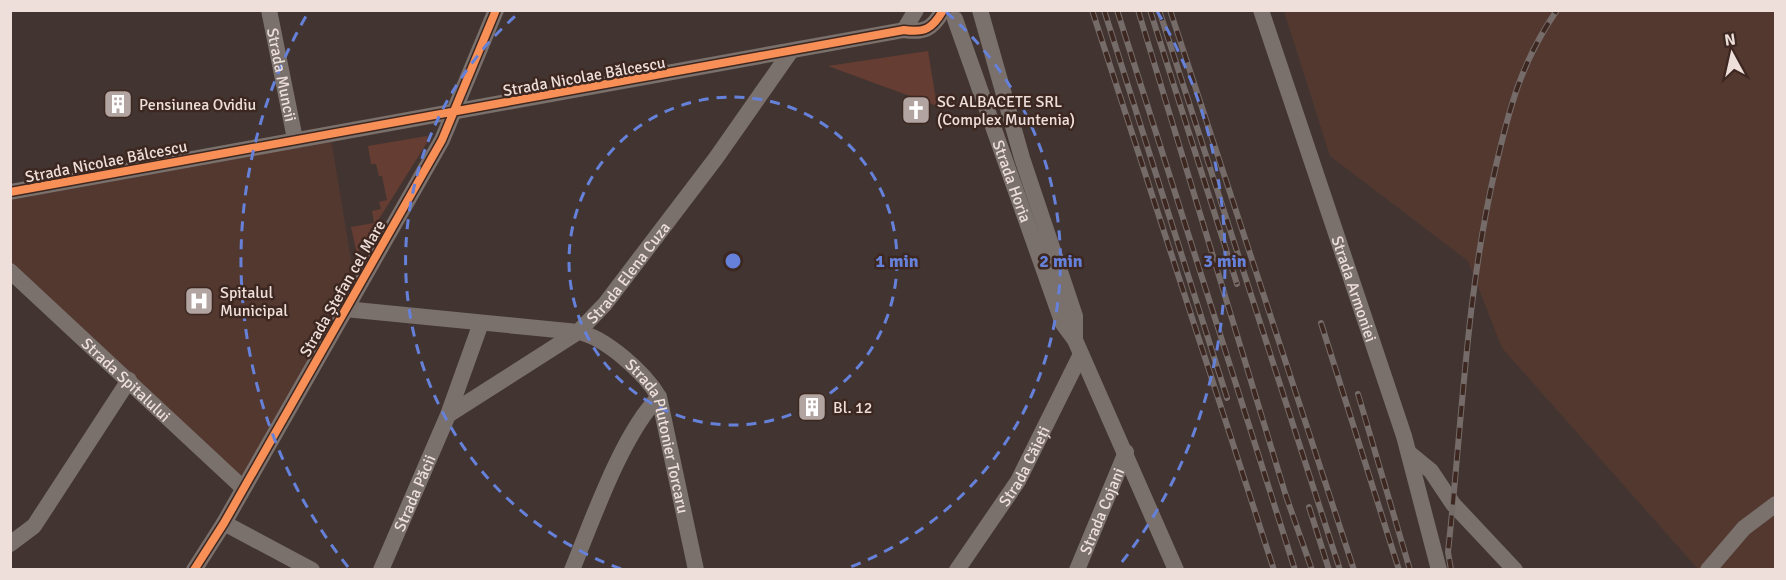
<svg xmlns="http://www.w3.org/2000/svg" width="1786" height="580" font-family="Signika,sans-serif">
<rect width="100%" height="100%" fill="#423531"/>
<!-- built -->
<path fill="#533830" d="M 1284,11 L 1775,11 L 1775,569 L 1698,569 L 1502,348 L 1468,261 L 1330,156 Z
M 330,133 L 356,290 L 243,488 L 11,271 L 10,192 Z"/>
<!-- green -->
<path fill="#663d32" d="M 928,51 L 937,106 L 828,66 Z
M 427,136 L 428,141 L 357,254 L 351,227 L 374,223 L 372,211 L 381,209 L 379,202 L 387,200 L 382,176 L 379,176 L 376,164 L 371,164 L 368,146 Z"/>
<g fill="none" stroke-linecap="round" stroke-linejoin="round">
<!-- minor -->
<g stroke="#7a706c" stroke-width="16">
<path id="s1" d="M 269,10 L 295,139"/>
<path d="M 980,10 L 1022,158 L 1075,316 L 1075,340"/>
<path id="s2" d="M 1261,10 L 1404,436 L 1439,570"/>
<path id="s3" d="M 955,19 L 1063,324 L 1075,340 L 1176,570"/>
<path d="M 904,30 L 916,10"/>
<path d="M 10,192 L 904,30 C 924,33 932,29 942,12"/>
<path id="s4" d="M 10,271 L 243,488"/>
<path id="s5" d="M 345,309 L 578,332 L 605,304 L 716,158 L 791,51"/>
<path id="s6" d="M 448,415 L 578,332 C 605,337 645,373 659,397 L 696,570"/>
<path d="M 1409,453 L 1431,471 L 1453,504 L 1515,570"/>
<path d="M 224,523 L 312,570"/>
<path d="M 10,544 L 34,526 L 129,380"/>
<path d="M 194,570 L 224,523 L 442,140 L 496,10"/>
<path id="s7" d="M 381,570 L 448,415 L 481,323"/>
<path d="M 572,570 C 592,521 623,432 659,397"/>
<path id="s8" d="M 957,570 L 1018,481 L 1081,354"/>
<path id="s9" d="M 1077,570 L 1126,452"/>
<path d="M 1708,570 L 1744,528 L 1776,504"/>
</g>
<!-- rail casing -->
<g stroke="#756b68" stroke-width="6">
<path id="rail" d="M 1092,10 L 1274,570
M 1104,10 L 1227,398
M 1117,10 L 1295,570
M 1138,10 L 1286,496 L 1312,570
M 1150,10 L 1237,284
M 1159,10 L 1340,570
M 1170,10 L 1354,570
M 1321,323 L 1399,570
M 1358,394 L 1410,570
M 1309,507 L 1329,570
M 1451,570 L 1448,552 C 1462,424 1466,295 1495,170 C 1509,109 1521,62 1557,10"/>
</g>
<!-- rail -->
<use href="#rail" stroke="#3d2721" stroke-width="4" stroke-dasharray="11" stroke-linecap="butt"/>
<!-- cycleway casing -->
<g stroke="#3d2721" stroke-width="11">
<path id="cycleway" d="M 10,192 L 904,30 C 924,33 932,29 942,12
M 194,570 L 224,523 L 442,140 L 496,10"/>
</g>
<!-- cycleway -->
<use href="#cycleway" stroke="#f78f57" stroke-width="8"/>
</g>
<!-- distance rings -->
<g fill="none" stroke="#6681d9" stroke-width="3" stroke-dasharray="10 8">
<circle cx="733" cy="261" r="164"/>
<path d="M621 569A328 328 0 0 1 520 12M946 12A328 328 0 0 1 845 569"/>
<path d="M348 567A492 492 0 0 1 309 11M1157 11A492 492 0 0 1 1118 567"/>
</g>
<!-- icons -->
<defs>
<g id="building-square" transform="scale(1.5)"><rect x="-9" y="-9" width="18" height="18" rx="4" fill="#b2a4a0" stroke="#3d2721"/><path d="M-4-6H4V6H1V3H-1V6H-4ZM-2.5-4.3h1.7v1.8h-1.7ZM.8-4.3h1.7v1.8H.8ZM-2.5-1h1.7V.8h-1.7ZM.8-1h1.7V.8H.8Z" fill="#fff"/></g>
<g id="church-square" transform="scale(1.5)"><rect x="-9" y="-9" width="18" height="18" rx="4" fill="#b2a4a0" stroke="#3d2721"/><path d="M-1.2-6h2.4v3.5h3.3v2.4h-3.3V6h-2.4V-.1h-3.3v-2.4h3.3Z" fill="#fff"/></g>
<g id="hospital-square" transform="scale(1.5)"><rect x="-9" y="-9" width="18" height="18" rx="4" fill="#b2a4a0" stroke="#3d2721"/><path d="M-5-5h3v3.5h4V-5h3V5h-3V1.5h-4V5h-3Z" fill="#fff"/></g>
</defs>
<g fill-rule="evenodd">
<use href="#building-square" x="118" y="104"/>
<use href="#church-square" x="916" y="110"/>
<use href="#hospital-square" x="199" y="301"/>
<use href="#building-square" x="812" y="407"/>
</g>
<g text-anchor="middle" stroke-width="5" stroke-linejoin="round" paint-order="stroke">
<!-- street labels -->
<g font-size="16" fill="#eedfdb" stroke="#3d2721">
<text dy="6" stroke="none"><textPath href="#s1" startOffset="66">Strada Muncii</textPath></text>
<text transform="translate(584 76) rotate(-10)" y="6">Strada Nicolae Bălcescu</text>
<text transform="translate(106 161) rotate(-11)" y="6">Strada Nicolae Bălcescu</text>
<text dy="6" stroke="none"><textPath href="#s3" startOffset="172">Strada Horia</textPath></text>
<text dy="6" stroke="none"><textPath href="#s5" startOffset="312">Strada Elena Cuza</textPath></text>
<text transform="translate(342 288) rotate(-60)" y="6">Strada Ștefan cel Mare</text>
<text dy="6" stroke="none"><textPath href="#s2" startOffset="294">Strada Armoniei</textPath></text>
<text dy="6" stroke="none"><textPath href="#s4" startOffset="159">Strada Spitalului</textPath></text>
<text dy="6" stroke="none"><textPath href="#s6" startOffset="296">Strada Plutonier Torcaru</textPath></text>
<text dy="6" stroke="none"><textPath href="#s8" startOffset="124">Strada Căieți</textPath></text>
<text dy="6" stroke="none"><textPath href="#s7" startOffset="84">Strada Păcii</textPath></text>
<text dy="6" stroke="none"><textPath href="#s9" startOffset="64">Strada Cojani</textPath></text>
</g>
<!-- poi labels -->
<g font-size="16" fill="#eedfdb" stroke="#3d2721" text-anchor="start">
<text x="937" y="107">SC ALBACETE SRL<tspan x="937" dy="18">(Complex Muntenia)</tspan></text>
<text x="139" y="110">Pensiunea Ovidiu</text>
<text x="220" y="298">Spitalul<tspan x="220" dy="18">Municipal</tspan></text>
<text x="833" y="413">Bl. 12</text>
</g>
</g>
<circle cx="733" cy="261" r="9" fill="#6681d9" stroke="#3d2721" stroke-width="3"/>
<g font-size="18" text-anchor="middle" font-weight="bold" fill="#6681d9" stroke="#3d2721" stroke-width="5" stroke-linejoin="round" paint-order="stroke">
<text x="897" y="267">1 min</text>
<text x="1061" y="267">2 min</text>
<text x="1225" y="267">3 min</text>
</g>
<!-- border -->
<rect width="1786" height="580" fill="none" stroke="#eedfdb" stroke-width="24"/>
<!-- north arrow -->
<g transform="translate(1732 54) rotate(352)" stroke="#3d2721" stroke-width="4.5" paint-order="stroke">
<path d="M0-4.5L10 22L0 15L-10 22Z" fill="#eedfdb"/>
<text y="-9" font-size="16" font-weight="bold" text-anchor="middle" fill="#eedfdb">N</text>
</g>
</svg>
